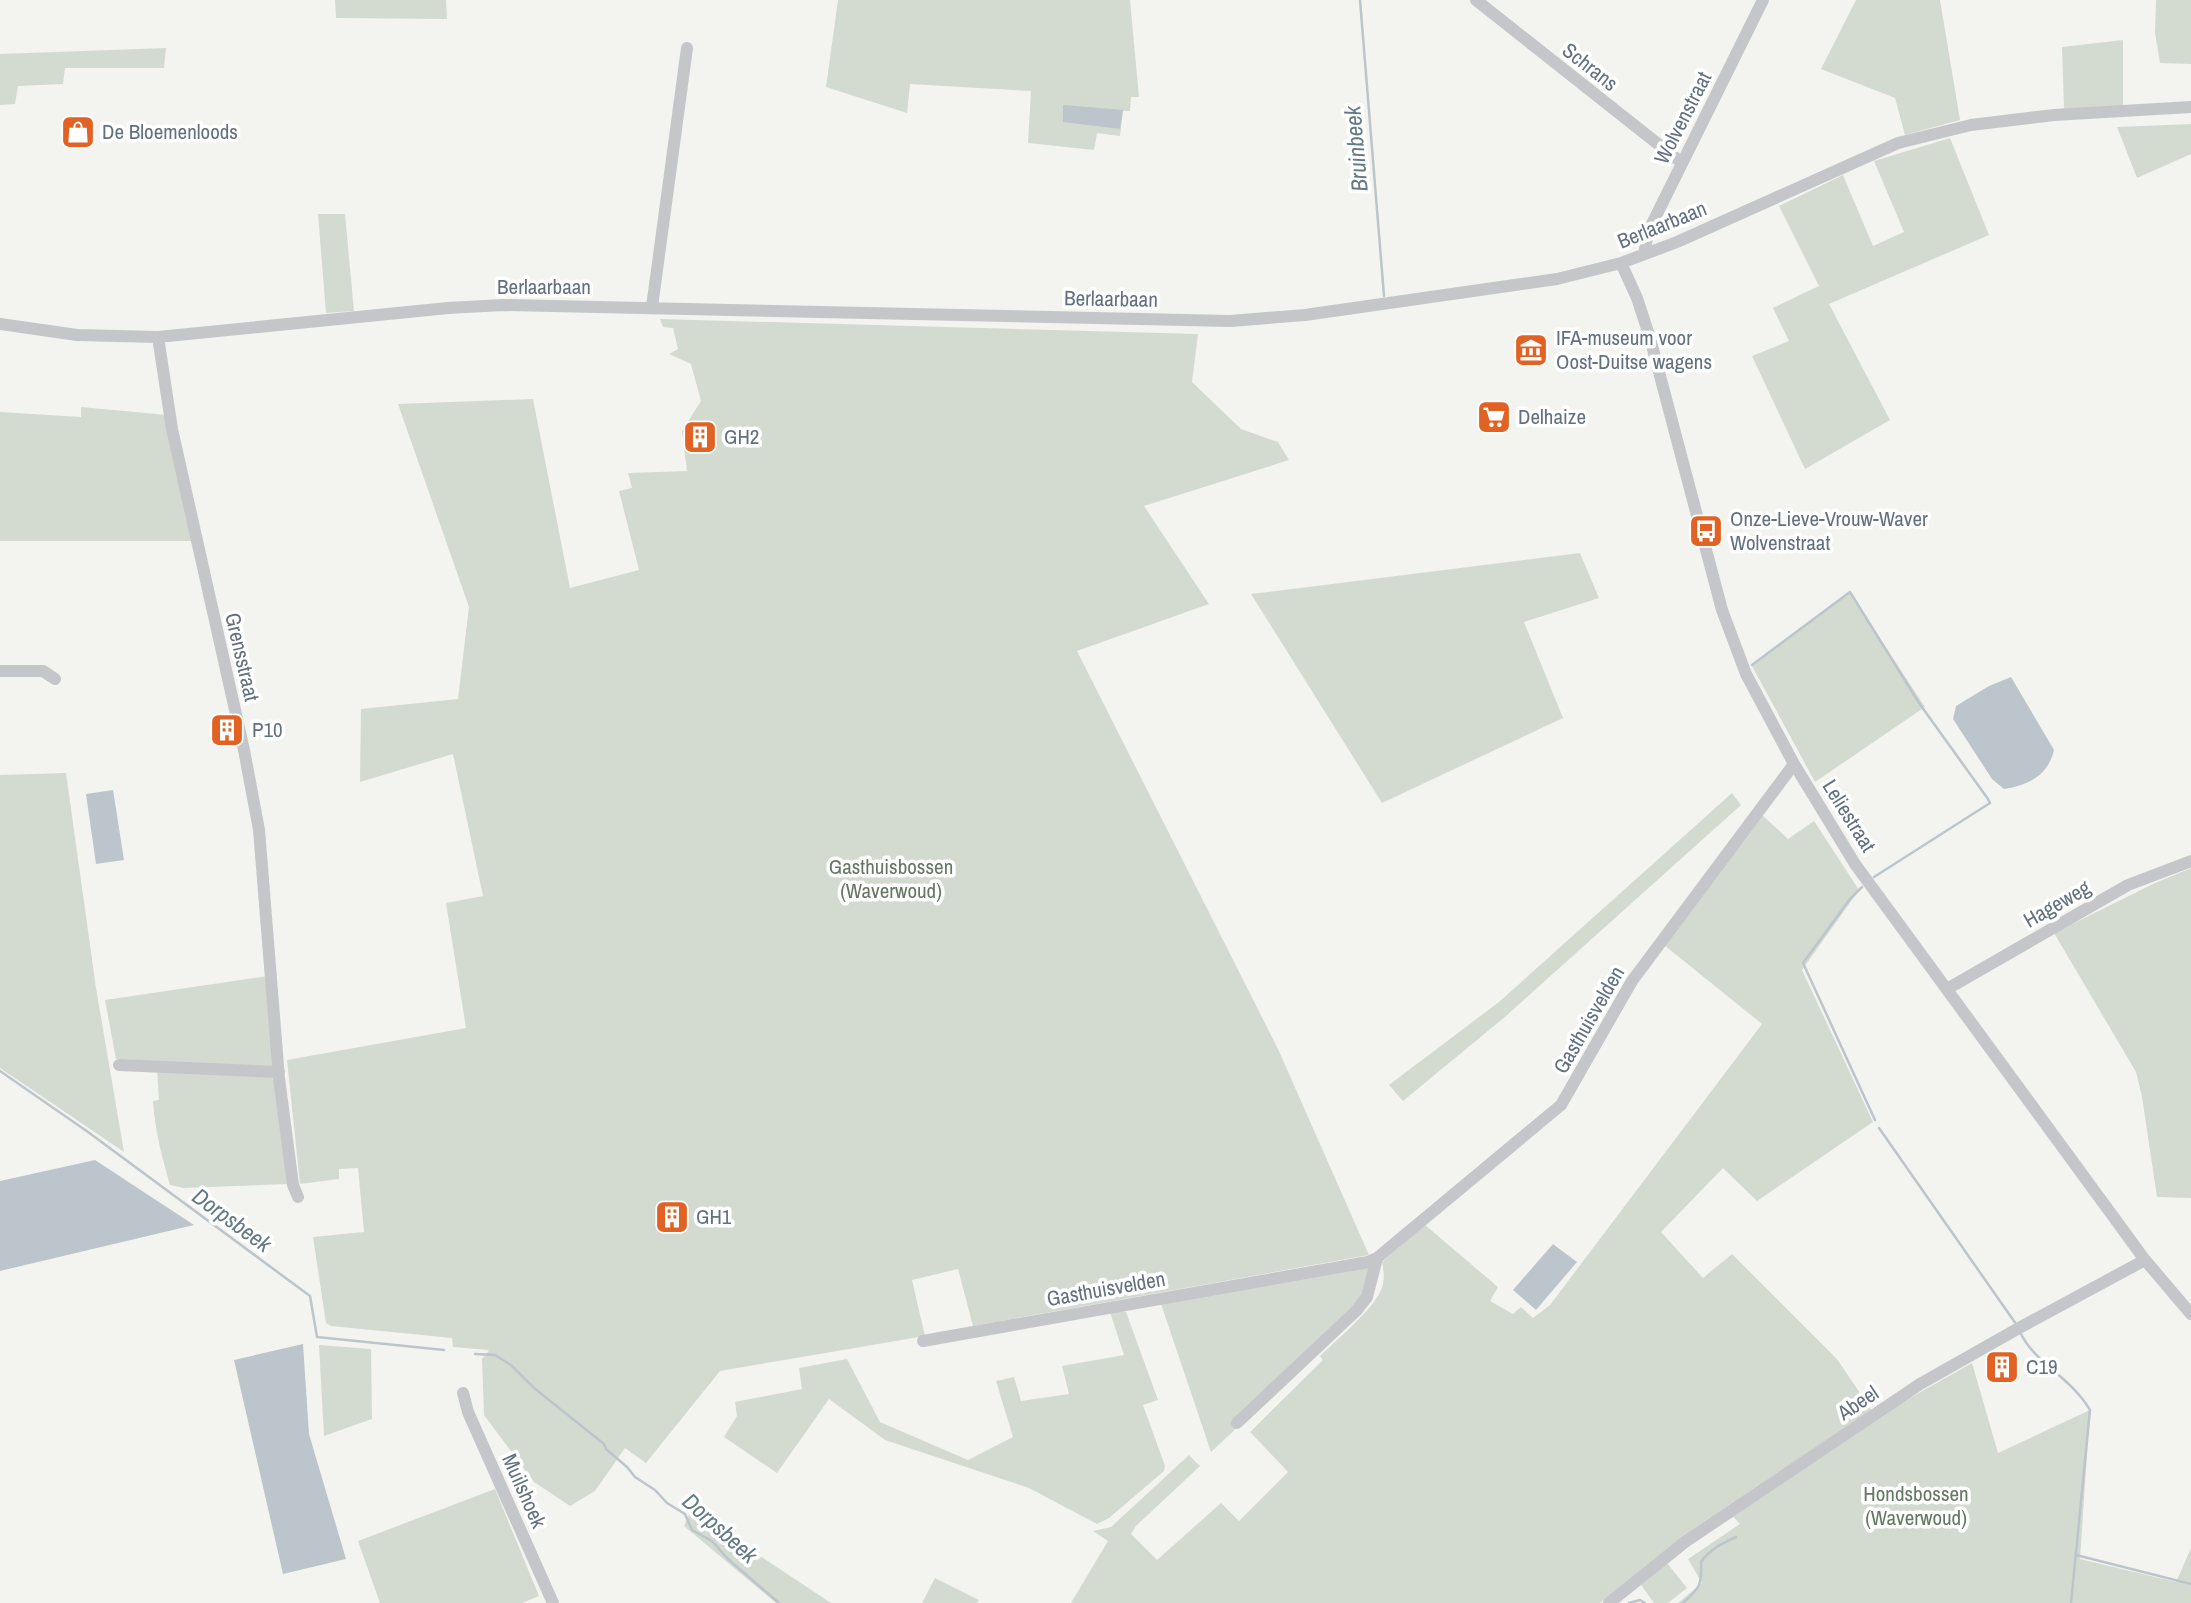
<svg xmlns="http://www.w3.org/2000/svg" width="2191" height="1603" font-family="'Archivo Narrow',sans-serif">
<rect width="100%" height="100%" fill="#f3f4ef"/>
<!-- green -->
<path fill="#d3dbd0" d="M 335,0 L 446,0 L 447,19 L 336,18 Z
M 838,0 L 1130,0 L 1139,97 L 1131,97 L 1130,111 L 1123,111 L 1120,136 L 1097,133 L 1094,150 L 1028,143 L 1031,91 L 910,84 L 907,113 L 826,87 Z
M 1856,0 L 1940,0 L 1960,120 L 1905,135 L 1895,98 L 1821,69 Z
M 2156,0 L 2191,0 L 2191,64 L 2160,63 L 2155,33 Z
M 2123,40 L 2123,107 L 2064,109 L 2062,47 Z
M 166,48 L 164,68 L 65,68 L 63,84 L 18,86 L 15,104 L 0,105 L 0,54 Z
M 2191,124 L 2191,154 L 2137,178 L 2117,127 Z
M 1950,138 L 1989,235 L 1829,304 L 1890,420 L 1805,469 L 1752,356 L 1789,341 L 1773,308 L 1819,286 L 1779,206 L 1843,175 L 1873,246 L 1904,232 L 1874,161 Z
M 318,214 L 345,214 L 354,311 L 326,313 Z
M 660,319 L 1198,334 L 1192,382 L 1241,429 L 1278,442 L 1289,460 L 1144,506 L 1209,604 L 1077,651 L 1278,1049 L 1369,1255 L 973,1326 L 958,1269 L 912,1280 L 925,1336 L 720,1371 L 646,1463 L 625,1448 L 595,1491 L 570,1506 L 534,1482 L 484,1415 L 482,1359 L 489,1350 L 453,1347 L 452,1338 L 331,1326 L 326,1323 L 313,1237 L 364,1232 L 358,1168 L 339,1169 L 339,1179 L 300,1184 L 287,1060 L 466,1028 L 446,903 L 483,896 L 453,754 L 360,782 L 361,709 L 458,699 L 469,607 L 398,404 L 533,399 L 570,588 L 639,570 L 619,491 L 632,488 L 628,473 L 687,471 L 682,431 L 701,401 L 691,364 L 669,354 L 678,349 L 673,328 L 663,327 Z
M 81,407 L 167,415 L 195,541 L 0,541 L 0,412 L 81,417 Z
M 1580,553 L 1599,598 L 1524,622 L 1563,718 L 1382,803 L 1251,594 Z
M 1850,593 L 1925,707 L 1815,782 L 1752,666 Z
M 66,773 L 96,988 L 124,1152 L 0,1068 L 0,775 Z
M 1732,793 L 1741,805 L 1506,1016 L 1403,1101 L 1389,1085 L 1499,1002 Z
M 1760,813 L 1788,839 L 1814,821 L 1859,890 L 1802,970 L 1873,1122 L 1757,1201 L 1723,1168 L 1661,1232 L 1703,1278 L 1732,1254 L 1837,1359 L 1876,1417 L 1972,1363 L 1998,1453 L 2090,1410 L 2080,1559 L 2176,1582 L 2191,1548 L 2191,1603 L 1678,1603 L 1702,1583 L 1688,1559 L 1740,1524 L 1726,1509 L 1660,1555 L 1600,1603 L 1071,1603 L 1108,1541 L 1093,1531 L 1111,1527 L 1189,1455 L 1200,1466 L 1136,1526 L 1131,1534 L 1157,1560 L 1221,1503 L 1239,1521 L 1288,1472 L 1250,1432 L 1323,1360 L 1320,1356 C 1337,1339 1372,1311 1381,1290 C 1385,1281 1384,1272 1382,1262 L 1425,1225 L 1498,1287 L 1490,1301 L 1513,1314 L 1521,1307 L 1533,1318 L 1550,1305 L 1762,1024 L 1664,945 Z
M 2191,868 L 2191,1198 L 2157,1197 L 2142,1097 L 2136,1072 L 2054,933 L 2155,883 Z
M 268,976 L 273,1069 L 116,1059 L 105,1000 Z
M 157,1070 L 275,1077 L 288,1184 L 184,1188 L 170,1185 C 162,1157 155,1131 153,1101 L 159,1100 Z
M 1371,1265 L 1372,1290 L 1304,1365 L 1211,1452 L 1161,1304 Z
M 1109,1309 L 1126,1312 L 1158,1400 L 1143,1405 L 1165,1466 L 1164,1471 L 1109,1518 L 1097,1524 L 1029,1488 L 885,1440 L 829,1399 L 777,1473 L 724,1437 L 737,1416 L 735,1402 L 802,1389 L 799,1368 L 847,1359 L 880,1422 L 968,1460 L 1013,1437 L 996,1381 L 1014,1377 L 1021,1401 L 1069,1394 L 1062,1366 L 1124,1355 Z
M 319,1345 L 371,1349 L 372,1419 L 324,1436 Z
M 495,1489 L 539,1596 L 522,1603 L 380,1603 L 358,1541 Z
M 691,1510 L 831,1603 L 776,1603 L 684,1526 Z
M 1667,1563 L 1687,1588 L 1668,1603 L 1654,1603 L 1641,1585 Z
M 935,1578 L 979,1600 L 977,1603 L 922,1603 Z"/>
<!-- water -->
<path fill="#bcc5cb" d="M 1063,105 L 1123,110 L 1120,129 L 1063,122 Z
M 2011,677 L 2054,750 C 2048,776 2028,785 2004,789 L 1992,779 L 1953,719 L 1956,706 L 1989,686 Z
M 113,790 L 124,860 L 96,864 L 86,794 Z
M 95,1160 L 194,1225 L 0,1271 L 0,1181 Z
M 1553,1244 L 1577,1262 L 1536,1310 L 1513,1290 Z
M 303,1344 L 309,1434 L 346,1559 L 283,1574 L 234,1360 Z"/>
<g fill="none" stroke-linecap="round" stroke-linejoin="round">
<!-- stream -->
<path stroke="#bcc5cb" stroke-width="2.5" d="M 1360,0 L 1384,296
M 1752,665 L 1850,592 L 1919,703 L 1988,799 L 1990,803 L 1874,877
M 1862,887 L 1850,899 L 1803,963 L 1875,1120
M 0,1071 L 88,1132 L 310,1296 L 317,1337 L 444,1350
M 1879,1128 L 2016,1324
M 2020,1332 C 2035,1364 2071,1377 2090,1410 L 2071,1603
M 475,1354 L 495,1355 L 511,1365 L 534,1388 L 604,1444 L 606,1449 L 627,1467 L 635,1477 L 655,1490 L 667,1503 L 685,1514 L 692,1530 L 712,1541 L 728,1559 L 779,1603
M 2076,1555 L 2191,1584
M 1629,1603 L 1640,1600 L 1645,1603
M 1683,1603 C 1700,1588 1702,1585 1701,1562 C 1710,1549 1723,1543 1736,1537"/>
<!-- minor -->
<path stroke="#c4c6ca" stroke-width="12" d="M 1476,0 L 1682,163
M 1644,254 L 1648,232 L 1763,0
M 1621,263 L 1637,298 L 1650,338 L 1722,610 L 1746,674 L 1794,764 L 1855,864 L 2145,1260 L 2191,1314
M 652,307 L 687,48
M 0,324 L 77,335 L 158,337 L 448,308 L 503,305 L 1230,321 L 1305,315 L 1557,279 L 1621,263 L 1677,242 L 1898,143 L 1971,125 L 2054,115 L 2191,107
M 158,337 L 172,429 L 244,750 L 259,830 L 279,1078 L 293,1185 L 298,1197
M 0,671 L 43,671 L 55,679
M 1947,989 L 2128,885 L 2191,861
M 119,1065 L 279,1072
M 923,1341 L 1368,1262 L 1377,1258 L 1561,1105 L 1632,981 L 1794,764
M 463,1393 L 468,1412 L 553,1603
M 1237,1423 L 1356,1311 L 1367,1297 L 1377,1258
M 1609,1603 L 1685,1542 L 1920,1384 L 2019,1328 L 2145,1260"/>
</g>
<!-- icons -->
<defs>
<g id="shop-square" transform="scale(1.75)"><rect x="-9" y="-9" width="18" height="18" rx="4" fill="#e16222" stroke="#fff"/><path d="M-5-2.5h2.3a2.7 3.5 0 0 1 5.4 0H5L5.5 6h-11ZM-1.5-2.5h3a1.5 2.3 0 0 0-3 0Z" fill="#fff"/></g>
<g id="museum-square" transform="scale(1.75)"><rect x="-9" y="-9" width="18" height="18" rx="4" fill="#e16222" stroke="#fff"/><path d="M0-6L6-3V-2H-6V-3ZM-5-1h2V3h-2ZM-1-1h2V3h-2ZM3-1h2V3H3ZM-6 4H6V6H-6Z" fill="#fff"/></g>
<g id="supermarket-square" transform="scale(1.75)"><rect x="-9" y="-9" width="18" height="18" rx="4" fill="#e16222" stroke="#fff"/><path d="M-6-5.5h2.5l.6 2H6L4.5 2H-2.5L-4.4-4H-6ZM-1.5 3.2a1.3 1.3 0 1 0 .1 0ZM3 3.2a1.3 1.3 0 1 0 .1 0Z" fill="#fff"/></g>
<g id="building-square" transform="scale(1.75)"><rect x="-9" y="-9" width="18" height="18" rx="4" fill="#e16222" stroke="#fff"/><path d="M-4-6H4V6H1V3H-1V6H-4ZM-2.5-4.3h1.7v1.8h-1.7ZM.8-4.3h1.7v1.8H.8ZM-2.5-1h1.7V.8h-1.7ZM.8-1h1.7V.8H.8Z" fill="#fff"/></g>
<g id="bus-square" transform="scale(1.75)"><rect x="-9" y="-9" width="18" height="18" rx="4" fill="#e16222" stroke="#fff"/><path d="M-5-6H5V4H4V6H2V4H-2V6H-4V4H-5ZM-3.5-4V0h7V-4ZM-3.5 1.2v1.5H-2V1.2ZM2 1.2v1.5H3.5V1.2Z" fill="#fff"/></g>
</defs>
<g fill-rule="evenodd">
<use href="#shop-square" x="78" y="132"/>
<use href="#museum-square" x="1531" y="350"/>
<use href="#supermarket-square" x="1494" y="417"/>
<use href="#building-square" x="700" y="437"/>
<use href="#bus-square" x="1706" y="531"/>
<use href="#building-square" x="227" y="730"/>
<use href="#building-square" x="672" y="1217"/>
<use href="#building-square" x="2002" y="1367"/>
</g>
<g text-anchor="middle" stroke-width="7" stroke-linejoin="round" paint-order="stroke">
<!-- street labels -->
<g font-size="21" fill="#637080" stroke="#fff">
<text transform="translate(1590 67) rotate(38)" y="7">Schrans</text>
<text transform="translate(1683 118) rotate(-63)" y="7">Wolvenstraat</text>
<text transform="translate(1662 225) rotate(-22)" y="7">Berlaarbaan</text>
<text x="544" y="294">Berlaarbaan</text>
<text transform="translate(1111 299) rotate(1)" y="7">Berlaarbaan</text>
<text transform="translate(242 657) rotate(77)" y="7">Grensstraat</text>
<text transform="translate(1849 816) rotate(58)" y="7">Leliestraat</text>
<text transform="translate(2057 904) rotate(-30)" y="7">Hageweg</text>
<text transform="translate(1589 1020) rotate(-60)" y="7">Gasthuisvelden</text>
<text transform="translate(1106 1289) rotate(-10)" y="7">Gasthuisvelden</text>
<text transform="translate(1858 1403) rotate(-34)" y="7">Abeel</text>
<text transform="translate(524 1491) rotate(66)" y="7">Muilshoek</text>
</g>
<!-- poi labels -->
<g font-size="21" fill="#637080" stroke="#fff" text-anchor="start">
<text x="102" y="139">De Bloemenloods</text>
<text x="1556" y="345">IFA-museum voor<tspan x="1556" dy="24">Oost-Duitse wagens</tspan></text>
<text x="1518" y="424">Delhaize</text>
<text x="724" y="444">GH2</text>
<text x="1730" y="526">Onze-Lieve-Vrouw-Waver<tspan x="1730" dy="24">Wolvenstraat</tspan></text>
<text x="252" y="737">P10</text>
<text x="696" y="1224">GH1</text>
<text x="2026" y="1374">C19</text>
</g>
<!-- park labels -->
<g font-size="21" fill="#647861" stroke="#fff">
<text x="891" y="874">Gasthuisbossen<tspan x="891" dy="24">(Waverwoud)</tspan></text>
<text x="1916" y="1501">Hondsbossen<tspan x="1916" dy="24">(Waverwoud)</tspan></text>
</g>
<!-- water labels -->
<g font-size="23" font-style="italic" fill="#637985" stroke="#fff">
<text transform="translate(1356 149) rotate(-95)" y="8">Bruinbeek</text>
<text transform="translate(232 1220) rotate(36)" y="8">Dorpsbeek</text>
<text transform="translate(720 1528) rotate(42)" y="8">Dorpsbeek</text>
</g>
</g>
</svg>
